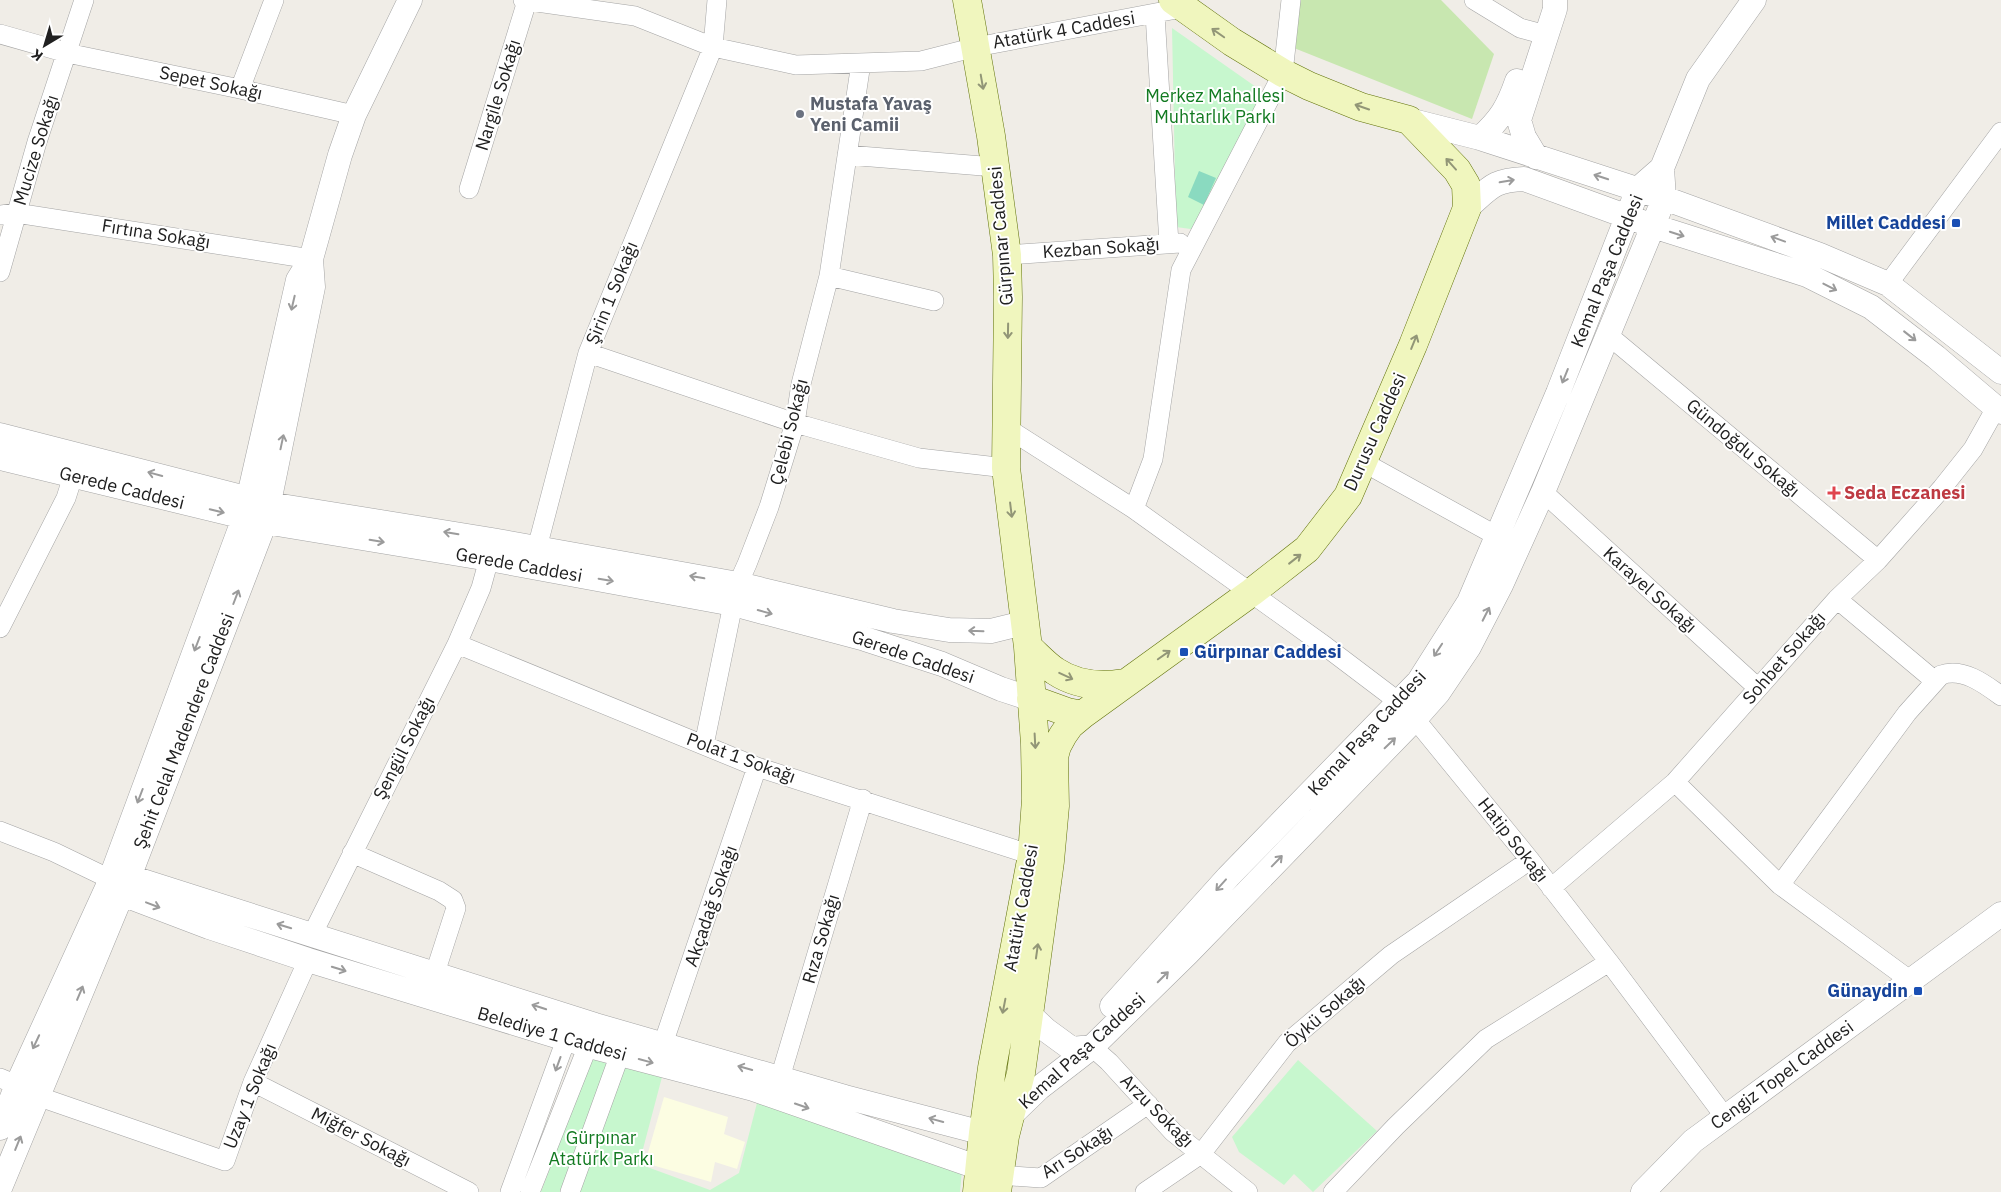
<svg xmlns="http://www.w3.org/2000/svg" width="2001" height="1192" font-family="'IBM Plex Sans',sans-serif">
<rect width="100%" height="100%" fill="#f0ede7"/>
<!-- education -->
<path fill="#fcfde2" d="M 664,1097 L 728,1117 L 724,1134 L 745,1142 L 737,1169 L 715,1162 L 711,1182 L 645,1163 Z"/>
<!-- grass -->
<path fill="#c8e7b0" d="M 1300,0 L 1441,0 L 1494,54 L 1472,119 L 1294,48 Z"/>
<!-- park -->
<path fill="#c7f7ce" d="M 1172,28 L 1266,94 L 1198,230 L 1176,227 Z
M 593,1054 L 662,1077 L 639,1164 L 710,1190 L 739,1173 L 757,1103 L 962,1170 L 960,1192 L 541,1192 Z
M 1298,1060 L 1377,1131 L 1313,1192 L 1294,1174 L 1284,1185 L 1239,1152 L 1232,1137 Z"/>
<!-- pitch -->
<path fill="#8adac0" d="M 1199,171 L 1216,178 L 1204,205 L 1188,197 Z"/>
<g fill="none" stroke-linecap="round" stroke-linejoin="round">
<!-- minor casing -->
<g stroke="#a4a4a4" stroke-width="20">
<path id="minor" d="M 523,0 L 635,16 L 713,47 L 796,65 L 921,61 L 976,47 L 1182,8 L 1183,0
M 1474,0 L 1520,28 L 1546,35
M 1155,14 L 1169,244
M 0,34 L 67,53 L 240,89 L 354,115
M 240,89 L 274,0
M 847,155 L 995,167
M 469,189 L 527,1
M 0,215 L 16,213 L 311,259
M 1007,255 L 1180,243
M 0,272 L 37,142 L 84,0
M 829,276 L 934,301
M 1888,284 L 2001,132
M 1608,335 L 1878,560
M 588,353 L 795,423 L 919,458 L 1006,468
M 1007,428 L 1134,509 L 1325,646 L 1399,702
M 1363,462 L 1497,536
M 1543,492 L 1758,688
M 1134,509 L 1153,459 L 1181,270 L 1283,73 L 1291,0
M 537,548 L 588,353 L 713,47 L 717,0
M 738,584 L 747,564 L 769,507 L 795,423 L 801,384 L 829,276 L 861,63
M 1837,599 L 1935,681
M 0,628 L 66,498 L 73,476
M 457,644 L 757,767 L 1032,855
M 1415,719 L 1530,860 L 1609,962
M 704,745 L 733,604
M 1675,782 L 1780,885 L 1911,981
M 0,831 L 54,852 L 110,879
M 352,853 L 439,891 L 453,900 L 456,908 L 435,973
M 1780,885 L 1907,713 L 1941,675 C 1962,667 1985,684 2001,696
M 1551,888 L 1675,782 L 1837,599 L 1878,560 L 1942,488 L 1973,449 L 1996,408
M 312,935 L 457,644 L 481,588 L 489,559
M 663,1044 L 757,767
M 1092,1047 L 1109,1062 L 1173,1132 L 1248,1192
M 0,1078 L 17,1085
M 780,1078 L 863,799
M 253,1082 L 469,1192
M 37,1096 L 225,1161 L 253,1082 L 308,960
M 999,1175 L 1041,1178 L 1148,1104
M 510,1192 L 571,1026
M 530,1192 L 593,1033
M 570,1192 L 620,1054
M 1145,1192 L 1201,1154 L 1287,1043 L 1391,955 L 1530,860
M 1333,1192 L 1396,1126 L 1486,1039 L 1609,962 L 1725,1117"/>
</g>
<!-- tertiary casing -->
<g stroke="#a4a4a4" stroke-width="25">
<path id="tertiary" d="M 1409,120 L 1480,138 L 1664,198 L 1820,255 L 1888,284 L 2001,372
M 1480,138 C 1501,119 1508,107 1517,81
M 1536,157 L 1524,137 L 1519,120 L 1555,9 L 1555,0
M 1467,208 C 1490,188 1493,180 1524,179 L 1653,226 L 1807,275 L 1871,307 L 1936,357 L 2001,412
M 0,435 L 269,504 L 492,540 L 738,584 L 893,621 L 949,630 L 991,631 L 1024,623
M 0,458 L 265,522 L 489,559 L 733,604 L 865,639 L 942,664 L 1001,689 L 1031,699
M 114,872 L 595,1025 L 845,1097 L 983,1133 L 1002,1136
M 109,889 L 209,927 L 308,960 L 589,1046 L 753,1089 L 997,1174
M 1112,1006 L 1228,877 L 1419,681 L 1469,602 L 1558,393 L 1638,189 L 1662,168
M 1029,1014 L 1046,1030 L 1072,1049 L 1092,1047
M 1011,1115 L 1039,1088 L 1092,1047 L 1188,953 L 1415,719 L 1438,693 L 1469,647 L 1501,585 L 1543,492 L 1653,226 L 1664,198 L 1662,168 L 1698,79 L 1754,0
M 0,1128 L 17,1085 L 107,888 L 244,518 L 298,280 L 311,259 L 340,155 L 354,115 L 410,0
M 0,1188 L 129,877 L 265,522 L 313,287 L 311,259
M 1643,1192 L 1693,1141 L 2001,914"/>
</g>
<!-- secondary casing -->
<g stroke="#61720b" stroke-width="29">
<path id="secondary" d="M 967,0 L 991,136 L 1007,255 L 1008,297 L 1006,468 L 1028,647 L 1035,744 L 1036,799 L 1032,855 L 992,1068 L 983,1133 L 977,1192
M 1028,647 C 1037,655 1045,664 1055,671 C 1076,685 1100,687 1124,683
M 1031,699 L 1067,712 L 1082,715
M 997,1192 L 1005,1136 L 1021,1073 L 1050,861 L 1055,806 L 1054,757 L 1057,746 L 1063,735 L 1070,725 L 1082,715 L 1252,592 L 1307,549 L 1348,496 L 1413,345 L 1467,208 L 1466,185 L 1457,170 L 1409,120 L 1361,107 L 1309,86 L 1283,73 L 1232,42 L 1173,0"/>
</g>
<!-- minor -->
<use href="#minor" stroke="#fff" stroke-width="19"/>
<!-- tertiary -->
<use href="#tertiary" stroke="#fff" stroke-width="24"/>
<!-- secondary -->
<use href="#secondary" stroke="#f0f6be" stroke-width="28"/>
</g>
<!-- one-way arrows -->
<defs><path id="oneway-shaft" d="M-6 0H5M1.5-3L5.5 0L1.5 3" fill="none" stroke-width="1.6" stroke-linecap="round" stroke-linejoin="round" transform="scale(1.25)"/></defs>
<g stroke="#929677">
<use href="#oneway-shaft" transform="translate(1218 33) rotate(-145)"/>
<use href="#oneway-shaft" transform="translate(982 82) rotate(80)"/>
<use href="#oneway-shaft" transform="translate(1362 107) rotate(-161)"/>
<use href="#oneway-shaft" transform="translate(1451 164) rotate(-132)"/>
<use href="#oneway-shaft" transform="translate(1008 331) rotate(91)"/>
<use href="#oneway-shaft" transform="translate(1414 342) rotate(-68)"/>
<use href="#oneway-shaft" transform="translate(1011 510) rotate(83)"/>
<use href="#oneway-shaft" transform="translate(1295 559) rotate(-38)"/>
<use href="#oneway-shaft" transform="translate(1164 655) rotate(-35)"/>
<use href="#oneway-shaft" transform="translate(1066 676) rotate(25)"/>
<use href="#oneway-shaft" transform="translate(1035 741) rotate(87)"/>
<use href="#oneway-shaft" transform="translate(1037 951) rotate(-82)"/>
<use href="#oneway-shaft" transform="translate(1004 1006) rotate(101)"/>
</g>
<g stroke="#9b9b9b">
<use href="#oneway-shaft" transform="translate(1601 177) rotate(-162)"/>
<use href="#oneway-shaft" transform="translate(1507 181) rotate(-10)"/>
<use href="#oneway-shaft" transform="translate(1677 234) rotate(18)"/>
<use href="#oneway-shaft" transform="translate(1778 239) rotate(-160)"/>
<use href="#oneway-shaft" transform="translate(1830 287) rotate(27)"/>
<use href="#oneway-shaft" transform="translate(293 303) rotate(103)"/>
<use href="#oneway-shaft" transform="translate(1910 336) rotate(38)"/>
<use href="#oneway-shaft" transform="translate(1565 376) rotate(112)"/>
<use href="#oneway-shaft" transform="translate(282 442) rotate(-78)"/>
<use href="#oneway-shaft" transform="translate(155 474) rotate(-165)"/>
<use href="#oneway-shaft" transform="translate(217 511) rotate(14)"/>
<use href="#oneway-shaft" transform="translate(451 533) rotate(-171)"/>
<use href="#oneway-shaft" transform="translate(377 541) rotate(9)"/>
<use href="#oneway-shaft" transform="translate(697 577) rotate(-170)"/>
<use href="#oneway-shaft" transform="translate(606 580) rotate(10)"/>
<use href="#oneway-shaft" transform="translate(236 597) rotate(-69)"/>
<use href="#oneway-shaft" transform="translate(765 612) rotate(15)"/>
<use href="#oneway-shaft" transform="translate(1486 614) rotate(-63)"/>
<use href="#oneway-shaft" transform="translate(976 631) rotate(-178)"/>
<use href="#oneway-shaft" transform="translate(197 644) rotate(111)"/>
<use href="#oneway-shaft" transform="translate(1438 650) rotate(123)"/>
<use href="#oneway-shaft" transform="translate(1390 743) rotate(-44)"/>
<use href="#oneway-shaft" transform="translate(140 796) rotate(111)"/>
<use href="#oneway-shaft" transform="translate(1277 861) rotate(-46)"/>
<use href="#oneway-shaft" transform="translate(1221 885) rotate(132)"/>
<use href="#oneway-shaft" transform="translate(153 905) rotate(21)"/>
<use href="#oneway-shaft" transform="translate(284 926) rotate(-163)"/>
<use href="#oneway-shaft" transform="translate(339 969) rotate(17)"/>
<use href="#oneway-shaft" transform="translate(1163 977) rotate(-45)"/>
<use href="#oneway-shaft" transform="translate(80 993) rotate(-67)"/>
<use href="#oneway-shaft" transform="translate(539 1007) rotate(-162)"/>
<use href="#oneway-shaft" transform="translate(36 1042) rotate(115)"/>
<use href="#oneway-shaft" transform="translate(646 1061) rotate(15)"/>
<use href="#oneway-shaft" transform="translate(558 1064) rotate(110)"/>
<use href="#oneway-shaft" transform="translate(745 1068) rotate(-164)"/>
<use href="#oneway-shaft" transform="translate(802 1106) rotate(19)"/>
<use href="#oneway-shaft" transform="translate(936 1120) rotate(-165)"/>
<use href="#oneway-shaft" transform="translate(18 1143) rotate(-68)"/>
</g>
<!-- markers -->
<circle fill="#6b7280" stroke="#fff" stroke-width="2" cx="800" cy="114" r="5"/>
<g fill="#1a4fb4" stroke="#fff" stroke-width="2">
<rect x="1951" y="218" width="10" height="10" rx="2.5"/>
<rect x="1179" y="647" width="10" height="10" rx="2.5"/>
<rect x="1913" y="986" width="10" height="10" rx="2.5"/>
</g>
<path fill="#e0444e" stroke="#fff" stroke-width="2" d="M1831.5 485.5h5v5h5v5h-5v5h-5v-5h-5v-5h5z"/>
<g text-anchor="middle" stroke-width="4" stroke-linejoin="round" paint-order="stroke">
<!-- street labels -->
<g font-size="18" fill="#202020" stroke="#fff">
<text transform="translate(1064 30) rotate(-10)" y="6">Atatürk 4 Caddesi</text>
<text transform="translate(211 83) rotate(12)" y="6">Sepet Sokağı</text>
<text transform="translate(498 95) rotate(-73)" y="6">Nargile Sokağı</text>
<text transform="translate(36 150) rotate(-73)" y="6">Mucize Sokağı</text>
<text transform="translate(156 234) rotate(9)" y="6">Fırtına Sokağı</text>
<text transform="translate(1001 236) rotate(-95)" y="6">Gürpınar Caddesi</text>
<text transform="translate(1101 248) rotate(-4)" y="6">Kezban Sokağı</text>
<text transform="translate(1607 271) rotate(-68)" y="6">Kemal Paşa Caddesi</text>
<text transform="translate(612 293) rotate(-68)" y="6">Şirin 1 Sokağı</text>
<text transform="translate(789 432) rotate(-76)" y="6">Çelebi Sokağı</text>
<text transform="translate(1375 432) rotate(-66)" y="6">Durusu Caddesi</text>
<text transform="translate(1743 448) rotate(40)" y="6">Gündoğdu Sokağı</text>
<text transform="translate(122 488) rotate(14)" y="6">Gerede Caddesi</text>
<text transform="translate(519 565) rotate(10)" y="6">Gerede Caddesi</text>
<text transform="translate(1650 590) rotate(42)" y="6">Karayel Sokağı</text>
<text transform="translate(913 657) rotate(19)" y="6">Gerede Caddesi</text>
<text transform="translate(1784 658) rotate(-49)" y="6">Sohbet Sokağı</text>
<text transform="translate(184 731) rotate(-69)" y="6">Şehit Celal Madendere Caddesi</text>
<text transform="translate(1367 733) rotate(-47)" y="6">Kemal Paşa Caddesi</text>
<text transform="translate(404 748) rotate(-63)" y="6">Şengül Sokağı</text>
<text transform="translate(741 758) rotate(20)" y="6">Polat 1 Sokağı</text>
<text transform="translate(1513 840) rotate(52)" y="6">Hatip Sokağı</text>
<text transform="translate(711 906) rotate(-71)" y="6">Akçadağ Sokağı</text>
<text transform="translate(1021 908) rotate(-80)" y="6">Atatürk Caddesi</text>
<text transform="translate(821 939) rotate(-74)" y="6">Rıza Sokağı</text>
<text transform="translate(1325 1012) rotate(-41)" y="6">Öykü Sokağı</text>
<text transform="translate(552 1034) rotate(16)" y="6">Belediye 1 Caddesi</text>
<text transform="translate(1082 1051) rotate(-42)" y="6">Kemal Paşa Caddesi</text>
<text transform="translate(1782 1075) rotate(-36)" y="6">Cengiz Topel Caddesi</text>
<text transform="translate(250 1096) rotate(-68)" y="6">Uzay 1 Sokağı</text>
<text transform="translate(1157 1111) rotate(45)" y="6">Arzu Sokağı</text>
<text transform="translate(361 1137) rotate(27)" y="6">Miğfer Sokağı</text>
<text transform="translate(1077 1152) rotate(-33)" y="6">Arı Sokağı</text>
</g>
<!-- park labels -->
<g font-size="18" fill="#127a21" stroke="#fff">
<text x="1215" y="102">Merkez Mahallesi<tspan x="1215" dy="21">Muhtarlık Parkı</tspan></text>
<text x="601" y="1144">Gürpınar<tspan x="601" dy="21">Atatürk Parkı</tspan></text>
</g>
<!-- worship labels -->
<g font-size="18" font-weight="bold" fill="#5b616d" stroke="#fff" text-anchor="start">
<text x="810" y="110">Mustafa Yavaş<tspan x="810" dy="21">Yeni Camii</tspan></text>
</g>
<!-- transit labels -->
<g font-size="18" font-weight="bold" fill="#164399" stroke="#fff" text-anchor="end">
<text x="1946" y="229">Millet Caddesi</text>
<text x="1194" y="658" text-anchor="start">Gürpınar Caddesi</text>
<text x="1908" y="997">Günaydin</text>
</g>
<!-- health labels -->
<g font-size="18" font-weight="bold" fill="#be3a42" stroke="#fff" text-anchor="start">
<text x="1844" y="499">Seda Eczanesi</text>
</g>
</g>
<!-- north arrow -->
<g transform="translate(45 45) rotate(218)" stroke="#ffffff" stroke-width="4" paint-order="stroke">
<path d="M0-4L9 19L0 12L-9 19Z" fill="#202020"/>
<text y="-8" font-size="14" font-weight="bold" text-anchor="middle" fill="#202020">K</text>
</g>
</svg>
